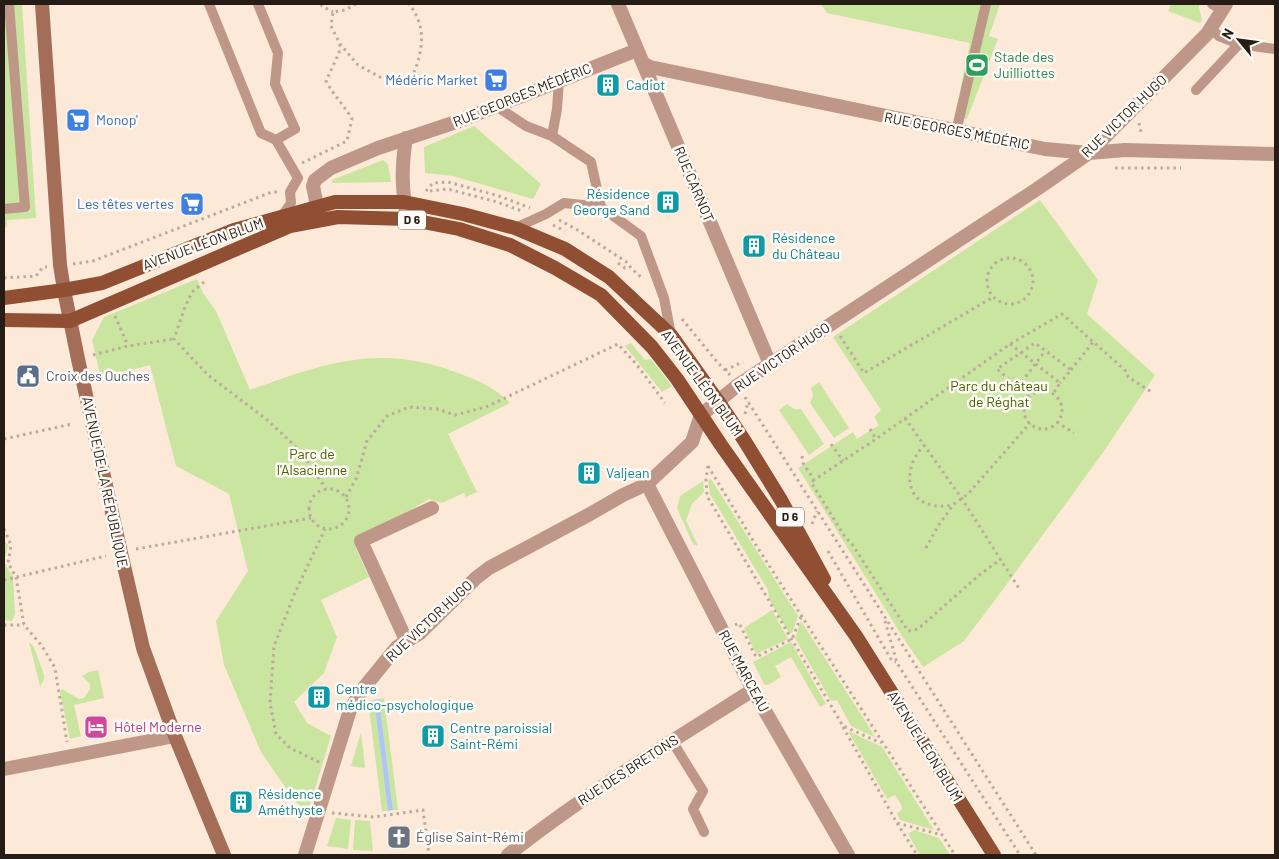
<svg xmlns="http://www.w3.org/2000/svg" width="1279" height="859" font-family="Barlow,sans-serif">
<rect width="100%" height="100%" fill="#fde9d8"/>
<!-- green -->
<path fill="#c9e5a0" d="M 4,4 L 22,4 L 36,218 L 7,220 L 7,227 L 4,228 Z
M 821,4 L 1000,4 L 989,36 L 998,39 L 967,119 L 955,116 L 970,43 L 827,13 Z
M 1171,4 L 1200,4 L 1199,7 L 1202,20 L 1200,23 L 1168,11 Z
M 474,126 L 541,184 L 533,199 L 453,176 L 425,173 L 424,147 Z
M 383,160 L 388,164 L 391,182 L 332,183 L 332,180 Z
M 1040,200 L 1098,280 L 1087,314 L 1155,375 L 1102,454 L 998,596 L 964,641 L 923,667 L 902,636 L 798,468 L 853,432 L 857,439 L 879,425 L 874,417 L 881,410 L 833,337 Z
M 197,279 L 203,293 L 216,311 L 250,390 C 325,363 379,343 458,373 C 477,380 496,388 510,403 L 448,434 L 477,492 L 466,497 L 464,493 L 442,503 L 429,499 L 384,526 L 355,539 L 356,549 L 369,577 L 321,600 L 337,637 L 324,673 L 294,702 L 307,723 L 331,736 L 308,812 L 300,809 L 301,806 L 288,796 L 290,794 L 261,752 L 224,665 L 216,621 L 248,571 L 229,494 L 176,466 L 150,365 L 101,378 L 92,340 L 104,317 Z
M 631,343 L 645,360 L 651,359 L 672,386 L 662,392 L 625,346 Z
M 819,382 L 849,428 L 834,438 L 810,403 L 813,396 L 811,388 Z
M 787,404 L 794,409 L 801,409 L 824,444 L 809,455 L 779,410 Z
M 711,479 L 798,616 L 792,633 L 789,633 L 769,599 L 768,590 L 710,494 L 708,481 Z
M 703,481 L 704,492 L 692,504 L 686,520 L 698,546 L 693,544 L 677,508 L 680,496 Z
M 4,540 L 8,545 L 4,562 L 13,577 L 15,614 L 12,621 L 4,620 Z
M 772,610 L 788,639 L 756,654 L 744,628 Z
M 801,621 L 876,738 L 851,726 L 837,700 L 831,701 L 795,638 Z
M 29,642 L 34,647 L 44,675 L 44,680 L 40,686 Z
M 791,642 L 826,704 L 820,707 L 791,657 L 775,666 L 781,677 L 768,685 L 764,684 L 753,662 Z
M 98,670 L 104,698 L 74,705 L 81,736 L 70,739 L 60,693 L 62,689 L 79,699 L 84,698 L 90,689 L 90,684 L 82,676 L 89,672 Z
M 384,698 L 398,810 L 393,810 L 379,699 Z
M 368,700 L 374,700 L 388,811 L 382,811 Z
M 848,731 L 882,747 L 934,830 L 900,820 L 897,813 L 902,810 L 901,804 L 895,795 L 887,799 Z
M 361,732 L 365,768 L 351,766 Z
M 336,818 L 351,820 L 348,849 L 327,846 Z
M 355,820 L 370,821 L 373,851 L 353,850 Z
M 914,830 L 939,838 L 950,855 L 920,855 L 908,834 Z"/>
<!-- water -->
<path fill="#afc5f3" d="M 379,699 L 393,810 L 388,811 L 374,700 Z"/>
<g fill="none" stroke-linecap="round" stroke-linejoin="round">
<!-- path -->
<path stroke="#bbab9c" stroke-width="3" stroke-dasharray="2.5 4" stroke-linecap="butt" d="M 321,4 L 322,6 L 333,12
M 356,4 L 345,10 L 333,12 L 331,26 L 340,44 L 358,65 L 387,81 L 408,86 C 421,59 430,30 409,4
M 1139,123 L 1141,132 L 1139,134
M 302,163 L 347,141 L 352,119 C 344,105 334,96 326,81 L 339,53 L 340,45
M 1115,168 L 1181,168
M 426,191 L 433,183 L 448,182 L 499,196 L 530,208
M 430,191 L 448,189 L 497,202 L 522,211
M 559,220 L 576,229 L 628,263 L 631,268 L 643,279
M 553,225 L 565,231
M987 281a23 23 0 1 1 46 0a23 23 0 1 1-46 0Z
M 618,263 L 625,268 L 630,268
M 73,264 L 93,261 L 272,192 L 279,192
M 4,278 L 36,276 L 43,267 L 47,267
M 204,282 L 192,292 L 185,307 L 174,339 L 208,375 L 266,419 L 293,444 L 308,462 L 326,489
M 115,316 L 128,346
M 682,319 L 718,363 L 730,375
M 840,336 L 864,373 L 993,297
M 1010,344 L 1060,383 L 1053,394
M 93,355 L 128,346 L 174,339
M 725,370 L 743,362
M 1071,370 L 1093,342
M 1018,387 L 1045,351
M1024 410a19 19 0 1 1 38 0a19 19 0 1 1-38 0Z
M 745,397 L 1036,855
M 1029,397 L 997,369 L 1035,343 L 1071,370 L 1060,383
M 745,414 L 748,401
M 905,418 L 962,499 L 1020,590
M 1057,422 L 1074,433
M 870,429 L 876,439
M 4,439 L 72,424
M 831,444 L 843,461
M 925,445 C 906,461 901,499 932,505 C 938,507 946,506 953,505
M 802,456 L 803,463 L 814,480 L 876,439 L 1010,344 L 1062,314 L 1127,372 L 1128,377 L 1153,393
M 708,466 L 754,542 L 955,855
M 708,466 L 706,479 L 707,496 L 843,726 L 881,743
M 814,480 L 811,482 L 845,537 L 852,544 L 908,631 L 918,629 L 978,576 L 1001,559
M309 509a20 20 0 1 1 40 0a20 20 0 1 1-40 0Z
M 346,497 L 356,479 L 367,441 L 387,416 L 409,407 L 437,409 L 455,415 L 486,407 L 618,344 L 637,365 L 665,403
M 812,524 L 817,511
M 4,529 L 11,545 L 8,563 L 16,577 L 24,625 L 42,646 L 55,668 L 67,742
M 926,548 L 938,526 L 954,504 L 968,494 L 1030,423
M 136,549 L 311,518
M 828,551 L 892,661 L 896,662
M 4,580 L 106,556
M 885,621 L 897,663 L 1020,855
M 4,625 L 24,625
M 735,625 L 739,623 L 756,657 L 792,639 L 801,617
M 843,727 L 897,823 L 942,835
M 319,762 L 290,748 L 276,734 L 270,703 L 274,646 L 294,595 L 325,529
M 332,813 L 374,817 L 423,810 L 429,855
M 897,823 L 917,855"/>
<!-- service -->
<path stroke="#be9788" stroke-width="10" d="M 209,4 L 261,133 L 276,140 L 298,178 L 290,192 L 291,203 L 282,216
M 258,4 L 278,53 L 275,84 L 295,129 L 276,140
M 1212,4 L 1222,10
M 1239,44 L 1275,49
M 1196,90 L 1239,44 L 1219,36 L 1210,28
M 496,106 L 526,126 L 552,136 L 591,162 L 601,207
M 956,132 L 986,4
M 552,136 L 557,109 L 559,80
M 4,209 L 25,207 L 9,4
M 515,228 L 546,214 L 564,203 L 601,207 L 641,236 L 664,298 L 671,335
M 672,741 L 703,791 L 693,809 L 704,832"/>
<!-- minor -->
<path stroke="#be9788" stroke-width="14" d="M 618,4 L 770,364
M 643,63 L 650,67 L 1045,149 L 1089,153 L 1125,150 L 1275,154
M 406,138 C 401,169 402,189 407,219
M 317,206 L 313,186 L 315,180 L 331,168 L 378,148 L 459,121 L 637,50
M 647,484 L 753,690 L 848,855
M 406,640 L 361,541 L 432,508
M 4,769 L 175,736
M 508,855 C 585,794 669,743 753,690"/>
<!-- tertiary -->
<path stroke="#be9788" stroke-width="14" d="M 305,855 L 350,710 L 362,690 L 397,647 L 420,633 L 476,578 L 489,568 L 590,514 L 623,495 L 647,484 L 692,442 L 701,415 L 738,385 L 1037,189 L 1089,153 L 1207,34 L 1226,4"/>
<!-- secondary -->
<path stroke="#a46d57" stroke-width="14" d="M 42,4 L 60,265 L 64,290 L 78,359 L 121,553 L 143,648 L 175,736 L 224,855"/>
<!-- primary -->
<path stroke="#904e33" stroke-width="14" d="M 4,298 L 64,290 L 102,283 L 234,230 L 335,202 L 404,202 L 463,214 L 515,228 L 565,249 L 609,277 L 671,335 L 718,401 L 744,440 L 781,500 L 824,579
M 4,320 L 70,321 L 290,226 L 338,217 L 407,219 L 459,229 L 510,245 L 555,268 L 601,295 L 652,347 L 677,379 L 721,445 L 856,636 L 994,855"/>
</g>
<!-- icons -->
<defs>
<g id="stadium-square" transform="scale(1.25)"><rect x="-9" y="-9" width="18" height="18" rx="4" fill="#2e9e5b" stroke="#fefaf5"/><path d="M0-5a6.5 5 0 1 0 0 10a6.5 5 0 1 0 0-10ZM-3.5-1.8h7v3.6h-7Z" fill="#fff"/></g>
<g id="supermarket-square" transform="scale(1.25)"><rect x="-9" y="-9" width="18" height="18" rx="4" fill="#3f7fe0" stroke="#fefaf5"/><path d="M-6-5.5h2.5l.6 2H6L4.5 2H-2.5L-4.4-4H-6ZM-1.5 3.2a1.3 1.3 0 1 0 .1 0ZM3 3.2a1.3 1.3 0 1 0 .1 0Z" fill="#fff"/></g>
<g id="building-square" transform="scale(1.25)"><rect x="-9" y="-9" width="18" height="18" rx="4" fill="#0f9aa8" stroke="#fefaf5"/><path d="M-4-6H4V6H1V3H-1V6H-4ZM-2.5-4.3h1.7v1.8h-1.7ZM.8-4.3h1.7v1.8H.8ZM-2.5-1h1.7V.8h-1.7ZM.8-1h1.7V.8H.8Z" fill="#fff"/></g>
<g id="civic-square" transform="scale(1.25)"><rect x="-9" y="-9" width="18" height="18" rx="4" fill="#5c6f8a" stroke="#fefaf5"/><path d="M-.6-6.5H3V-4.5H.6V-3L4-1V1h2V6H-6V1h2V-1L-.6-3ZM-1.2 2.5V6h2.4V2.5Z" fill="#fff"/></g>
<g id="hotel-square" transform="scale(1.25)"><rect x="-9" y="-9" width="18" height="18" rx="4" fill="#d1479c" stroke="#fefaf5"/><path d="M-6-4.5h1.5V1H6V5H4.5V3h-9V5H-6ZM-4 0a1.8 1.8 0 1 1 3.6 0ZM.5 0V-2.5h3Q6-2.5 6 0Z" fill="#fff"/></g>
<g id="church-square" transform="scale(1.25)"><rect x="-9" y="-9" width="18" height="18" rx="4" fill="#6b7280" stroke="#fefaf5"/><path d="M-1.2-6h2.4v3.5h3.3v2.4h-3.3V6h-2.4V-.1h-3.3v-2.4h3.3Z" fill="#fff"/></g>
</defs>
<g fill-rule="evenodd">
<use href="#stadium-square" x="977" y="65"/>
<use href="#supermarket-square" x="496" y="80"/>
<use href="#building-square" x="608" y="85"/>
<use href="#supermarket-square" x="78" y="120"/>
<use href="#building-square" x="668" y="202"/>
<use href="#supermarket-square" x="192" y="204"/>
<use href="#building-square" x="754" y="246"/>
<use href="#civic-square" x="28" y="376"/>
<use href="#building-square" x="589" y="473"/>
<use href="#building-square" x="319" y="697"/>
<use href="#hotel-square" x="96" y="727"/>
<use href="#building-square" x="433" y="736"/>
<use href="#building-square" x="241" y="802"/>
<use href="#church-square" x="399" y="837"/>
</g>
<g text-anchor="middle" stroke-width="5" stroke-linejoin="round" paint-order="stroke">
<!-- shield labels -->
<g fill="#fefaf5" stroke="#665f58" stroke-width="1">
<rect x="398" y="210.5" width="28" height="19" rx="4"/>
<rect x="776" y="507.5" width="28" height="19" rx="4"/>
</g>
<g font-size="12" font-weight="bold" fill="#251d15">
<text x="412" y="224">D 6</text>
<text x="790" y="521">D 6</text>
</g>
<!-- leisure labels -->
<g font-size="14" fill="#27864d" stroke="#fefaf5" text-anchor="start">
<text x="994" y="62">Stade des<tspan x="994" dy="16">Juilliottes</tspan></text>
</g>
<!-- shop labels -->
<g font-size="14" fill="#366cbe" stroke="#fefaf5" text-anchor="end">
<text x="478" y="85">Médéric Market</text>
<text x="96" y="125" text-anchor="start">Monop'</text>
<text x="174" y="209">Les têtes vertes</text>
</g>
<!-- culture labels -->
<g font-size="14" fill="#0d838f" stroke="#fefaf5" text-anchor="start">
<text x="626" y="90">Cadiot</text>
<text x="650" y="199" text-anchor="end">Résidence<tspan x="650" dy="16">George Sand</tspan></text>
<text x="772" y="243">Résidence<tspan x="772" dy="16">du Château</tspan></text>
<text x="606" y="478">Valjean</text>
<text x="336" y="694">Centre<tspan x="336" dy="16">médico-psychologique</tspan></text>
<text x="450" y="733">Centre paroissial<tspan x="450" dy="16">Saint-Rémi</tspan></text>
<text x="258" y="799">Résidence<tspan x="258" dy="16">Améthyste</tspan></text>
</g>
<!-- street labels -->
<g font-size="14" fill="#251d15" stroke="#fefaf5">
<text transform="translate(522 95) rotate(-22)" y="5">RUE GEORGES MÉDÉRIC</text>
<text transform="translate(1124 116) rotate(-44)" y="5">RUE VICTOR HUGO</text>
<text transform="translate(957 131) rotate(11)" y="5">RUE GEORGES MÉDÉRIC</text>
<text transform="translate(694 184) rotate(67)" y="5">RUE CARNOT</text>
<text transform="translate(203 244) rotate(-20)" y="5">AVENUE LÉON BLUM</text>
<text transform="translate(782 357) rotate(-34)" y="5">RUE VICTOR HUGO</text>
<text transform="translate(702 383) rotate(54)" y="5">AVENUE LÉON BLUM</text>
<text transform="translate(105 482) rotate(78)" y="5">AVENUE DE LA RÉPUBLIQUE</text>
<text transform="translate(429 621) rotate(-43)" y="5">RUE VICTOR HUGO</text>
<text transform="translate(744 671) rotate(62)" y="5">RUE MARCEAU</text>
<text transform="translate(925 746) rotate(58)" y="5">AVENUE LÉON BLUM</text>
<text transform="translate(628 770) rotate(-33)" y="5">RUE DES BRETONS</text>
</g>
<!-- service labels -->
<g font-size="14" fill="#4e5e75" stroke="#fefaf5" text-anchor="start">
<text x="46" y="381">Croix des Ouches</text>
</g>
<!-- park labels -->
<g font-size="14" fill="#466100" stroke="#fefaf5">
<text x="999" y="391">Parc du château<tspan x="999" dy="16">de Réghat</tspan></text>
<text x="312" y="459">Parc de<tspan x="312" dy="16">l'Alsacienne</tspan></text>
</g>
<!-- hotel labels -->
<g font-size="14" fill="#b23c85" stroke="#fefaf5" text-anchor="start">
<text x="114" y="732">Hôtel Moderne</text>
</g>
<!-- worship labels -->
<g font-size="14" fill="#5b616d" stroke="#fefaf5" text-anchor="start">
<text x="416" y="842">Église Saint-Rémi</text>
</g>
</g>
<!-- border -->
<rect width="1279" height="859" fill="none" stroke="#251d15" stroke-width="10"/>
<!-- north arrow -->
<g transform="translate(1239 40) rotate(299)" stroke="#fefaf5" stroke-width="4" paint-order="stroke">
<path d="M0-4L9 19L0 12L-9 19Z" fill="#251d15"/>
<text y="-8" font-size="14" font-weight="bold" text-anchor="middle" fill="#251d15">N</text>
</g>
</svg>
